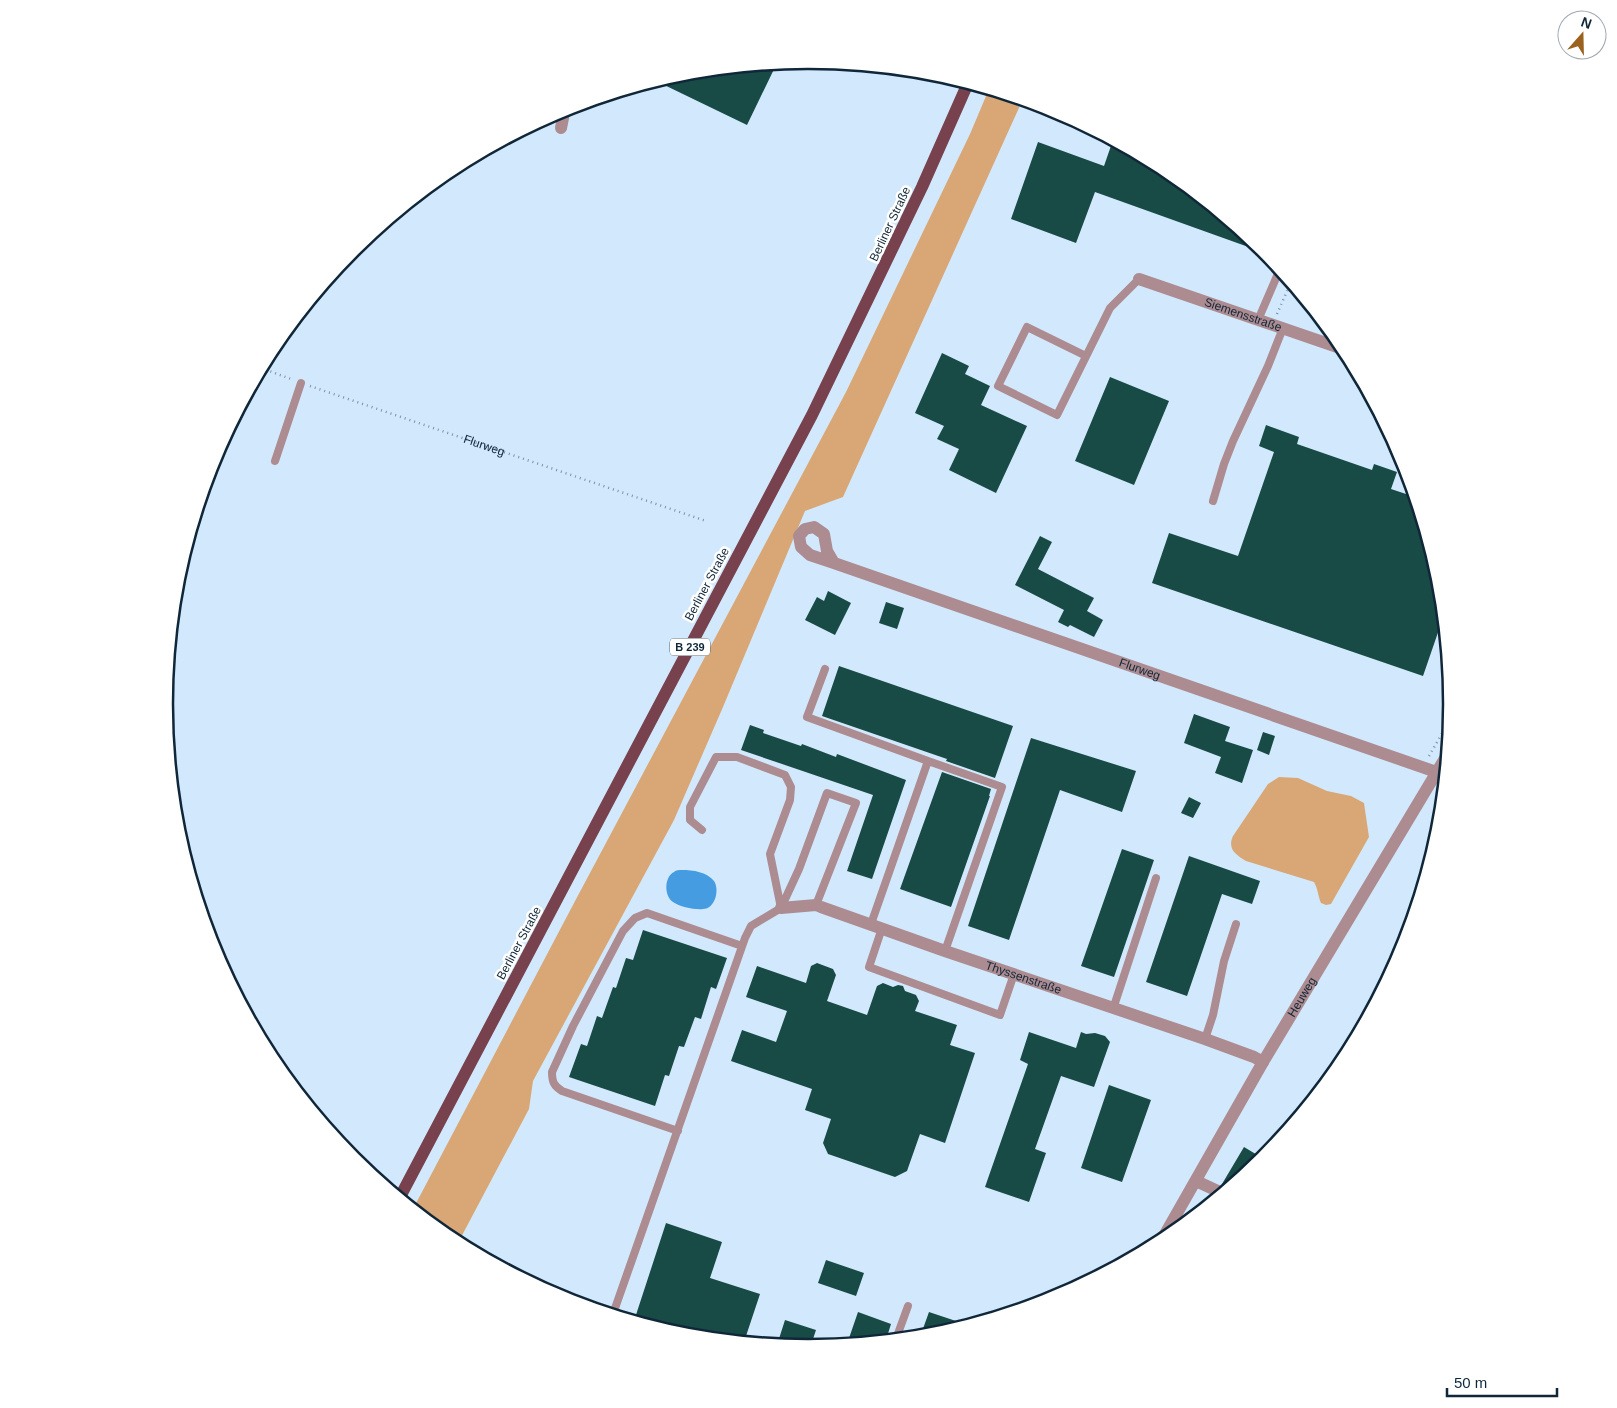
<svg xmlns="http://www.w3.org/2000/svg" width="1617" height="1408" font-family="Arial,sans-serif">
<rect width="100%" height="100%" fill="#d2e9fd"/>
<!-- green -->
<path fill="#d9a776" d="M 989,89 L 1023,99 L 843,497 L 805,511 L 723,707 L 674,820 L 533,1081 L 529,1109 L 458,1243 L 450,1239 L 413,1209 L 574,903 L 846,392 L 970,134 Z
M 1279,777 L 1298,778 L 1327,791 L 1351,796 L 1364,803 L 1369,837 L 1331,904 L 1326,905 L 1321,903 C 1318,896 1318,889 1314,882 L 1246,861 C 1236,855 1227,849 1233,836 L 1268,784 Z"/>
<!-- water -->
<path fill="#469ce0" d="M 682,870 C 693,870 707,872 714,881 C 720,890 715,909 703,909 C 695,910 680,907 673,902 C 664,896 664,877 674,872 C 676,870 679,870 682,870 Z"/>
<!-- building -->
<path fill="#184b45" d="M 777,63 L 747,125 L 656,81 L 683,72 Z
M 1113,140 L 1167,169 L 1264,249 L 1268,254 L 1095,192 L 1076,243 L 1011,219 L 1038,142 L 1104,166 Z
M 942,353 L 969,366 L 965,374 L 990,386 L 981,405 L 1027,426 L 996,493 L 949,470 L 959,449 L 937,439 L 944,426 L 915,413 Z
M 1110,377 L 1169,401 L 1134,485 L 1075,461 Z
M 1266,425 L 1299,437 L 1297,444 L 1372,470 L 1374,464 L 1397,472 L 1391,489 L 1415,497 L 1440,579 L 1444,615 L 1423,676 L 1152,583 L 1169,533 L 1238,556 L 1274,452 L 1259,446 Z
M 1040,536 L 1052,542 L 1038,569 L 1094,598 L 1087,611 L 1103,620 L 1094,637 L 1070,625 L 1068,627 L 1058,622 L 1064,610 L 1015,585 Z
M 828,591 L 851,603 L 835,635 L 805,620 L 817,597 L 824,601 Z
M 886,602 L 904,608 L 897,629 L 879,623 Z
M 839,666 L 1013,726 L 995,778 L 946,761 L 947,759 L 822,716 Z
M 1194,714 L 1230,727 L 1225,741 L 1253,750 L 1242,783 L 1215,773 L 1221,757 L 1184,743 Z
M 750,725 L 764,730 L 763,733 L 801,746 L 802,744 L 836,757 L 837,754 L 906,780 L 872,879 L 847,871 L 873,795 L 741,750 Z
M 1263,732 L 1275,736 L 1269,755 L 1257,750 Z
M 1031,738 L 1136,771 L 1122,812 L 1060,790 L 1009,940 L 968,926 Z
M 942,772 L 991,789 L 989,796 L 990,796 L 951,907 L 900,889 Z
M 1189,797 L 1201,803 L 1193,818 L 1181,813 Z
M 1122,849 L 1154,860 L 1114,977 L 1081,966 Z
M 1189,856 L 1260,881 L 1252,904 L 1222,894 L 1187,996 L 1146,982 Z
M 643,930 L 727,958 L 716,989 L 711,987 L 701,1019 L 695,1017 L 684,1047 L 679,1046 L 669,1076 L 665,1075 L 655,1106 L 569,1077 L 581,1044 L 587,1046 L 597,1016 L 602,1018 L 613,987 L 616,988 L 626,958 L 633,960 Z
M 817,963 L 833,969 L 836,975 L 827,1001 L 867,1015 L 877,986 L 883,983 L 893,987 L 898,985 L 903,986 L 905,991 L 916,995 L 919,1001 L 915,1011 L 957,1025 L 950,1045 L 975,1053 L 945,1143 L 920,1134 L 907,1171 L 895,1177 L 828,1154 L 823,1143 L 831,1119 L 805,1110 L 812,1089 L 731,1061 L 742,1030 L 776,1042 L 787,1011 L 746,997 L 757,966 L 806,983 L 811,966 Z
M 1029,1032 L 1076,1048 L 1081,1032 L 1086,1034 L 1095,1033 L 1105,1036 L 1110,1042 L 1094,1087 L 1061,1076 L 1035,1149 L 1046,1153 L 1029,1202 L 985,1187 L 1028,1064 L 1020,1060 Z
M 1109,1085 L 1151,1100 L 1122,1182 L 1081,1168 Z
M 1244,1147 L 1264,1159 L 1229,1188 L 1222,1184 Z
M 666,1223 L 722,1242 L 710,1278 L 760,1294 L 744,1342 L 683,1336 L 634,1321 Z
M 826,1260 L 864,1273 L 856,1296 L 818,1283 Z
M 858,1312 L 891,1324 L 886,1340 L 847,1344 Z
M 929,1312 L 968,1325 L 934,1336 L 920,1337 Z
M 785,1320 L 816,1330 L 810,1348 L 777,1345 Z"/>
<g fill="none" stroke-linecap="round" stroke-linejoin="round">
<!-- path -->
<g stroke="#7b92a5" stroke-width="2.5" stroke-dasharray="1 4" stroke-linecap="butt">
<path d="M 1277,314 L 1291,282"/>
<path d="M 261,368 L 291,379"/>
<path id="s1" d="M 310,386 L 706,521"/>
<path d="M 1429,756 L 1451,718"/>
<path d="M 1138,1254 L 1146,1241"/>
</g>
<!-- service -->
<path stroke="#ac8b91" stroke-width="8" d="M 1258,320 L 1280,269
M 1086,356 L 1027,327 L 998,386 L 1057,415 L 1110,308 L 1139,279
M 275,461 L 301,383
M 1213,501 L 1224,464 L 1233,441 L 1268,366 L 1283,328
M 825,669 L 807,717 L 928,761
M 702,830 L 690,820 L 690,807 L 716,757 L 737,757 L 785,775 L 791,787 L 790,800 L 770,854 L 781,908
M 871,924 L 928,761 L 1002,787 L 945,951
M 882,928 L 869,967 L 1000,1015 L 1014,974
M 1113,1009 L 1156,878
M 1205,1039 L 1213,1015 L 1224,961 L 1236,924
M 678,1131 L 562,1091 C 554,1086 552,1082 552,1072 L 573,1026 L 623,931 L 635,918 L 647,913 L 742,946
M 613,1314 L 745,938 L 751,926 L 781,908 L 799,869 L 827,793 L 856,803 L 816,905
M 896,1339 L 908,1306"/>
<!-- minor -->
<g stroke="#ac8b91" stroke-width="12">
<path d="M 561,128 L 565,108"/>
<path id="s2" d="M 1139,279 L 1346,350"/>
<path id="s3" d="M 834,563 L 810,555 L 801,547 L 799,536 L 805,529 L 814,527 L 824,534 L 827,551 L 834,563 L 1445,775"/>
<path id="s4" d="M 781,908 L 816,905 L 821,907 L 945,951 L 1205,1039 L 1254,1057 L 1263,1062"/>
<path d="M 1196,1181 L 1222,1193"/>
<path id="s5" d="M 1160,1243 L 1263,1062 L 1447,755"/>
</g>
<!-- primary -->
<path stroke="#77414e" stroke-width="12" d="M 400,1197 L 812,415 L 922,187 L 968,83"/>
</g>
<g text-anchor="middle" stroke-width="5" stroke-linejoin="round" paint-order="stroke">
<!-- shield labels -->
<rect fill="#fff" stroke="#586874" stroke-width="1" x="670" y="638.5" width="40" height="17" rx="4"/>
<g font-size="11" font-weight="bold" fill="#102739">
<text x="690" y="651">B 239</text>
</g>
<!-- street labels -->
<g font-size="12" fill="#102739" stroke="#fff">
<text transform="translate(890 224) rotate(-65)" y="4">Berliner Straße</text>
<text dy="4" stroke="none"><textPath href="#s2" startOffset="110">Siemensstraße</textPath></text>
<text dy="4" stroke="none"><textPath href="#s1" startOffset="184">Flurweg</textPath></text>
<text transform="translate(707 584) rotate(-62)" y="4">Berliner Straße</text>
<text dy="4" stroke="none"><textPath href="#s3" startOffset="434">Flurweg</textPath></text>
<text transform="translate(519 943) rotate(-62)" y="4">Berliner Straße</text>
<text dy="4" stroke="none"><textPath href="#s4" startOffset="255">Thyssenstraße</textPath></text>
<text dy="4" stroke="none"><textPath href="#s5" startOffset="284">Heuweg</textPath></text>
</g>
</g>
<!-- crop -->
<path d="M0 0H1617V1408H0ZM173 704a635 635 0 1 1 1270 0a635 635 0 1 1-1270 0Z" fill="#fff" fill-rule="evenodd"/>
<path fill="none" stroke="#102739" stroke-width="2.5" d="M173 704a635 635 0 1 1 1270 0a635 635 0 1 1-1270 0Z"/>
<!-- north arrow -->
<g transform="translate(1582 35) rotate(20)"><circle r="24" fill="#ffffff" stroke="#9fa9b0"/>
<path d="M0-4L9 19L0 12L-9 19Z" fill="#9b621f"/>
<text y="-8" font-size="14" font-weight="bold" text-anchor="middle" fill="#102739">N</text>
</g>
<!-- scale -->
<path d="M1447 1388v8h110v-8" fill="none" stroke="#102739" stroke-width="2.5"/>
<text x="1454" y="1388" font-size="15" fill="#102739" stroke="#ffffff" stroke-width="4" paint-order="stroke">50 m</text>
</svg>
